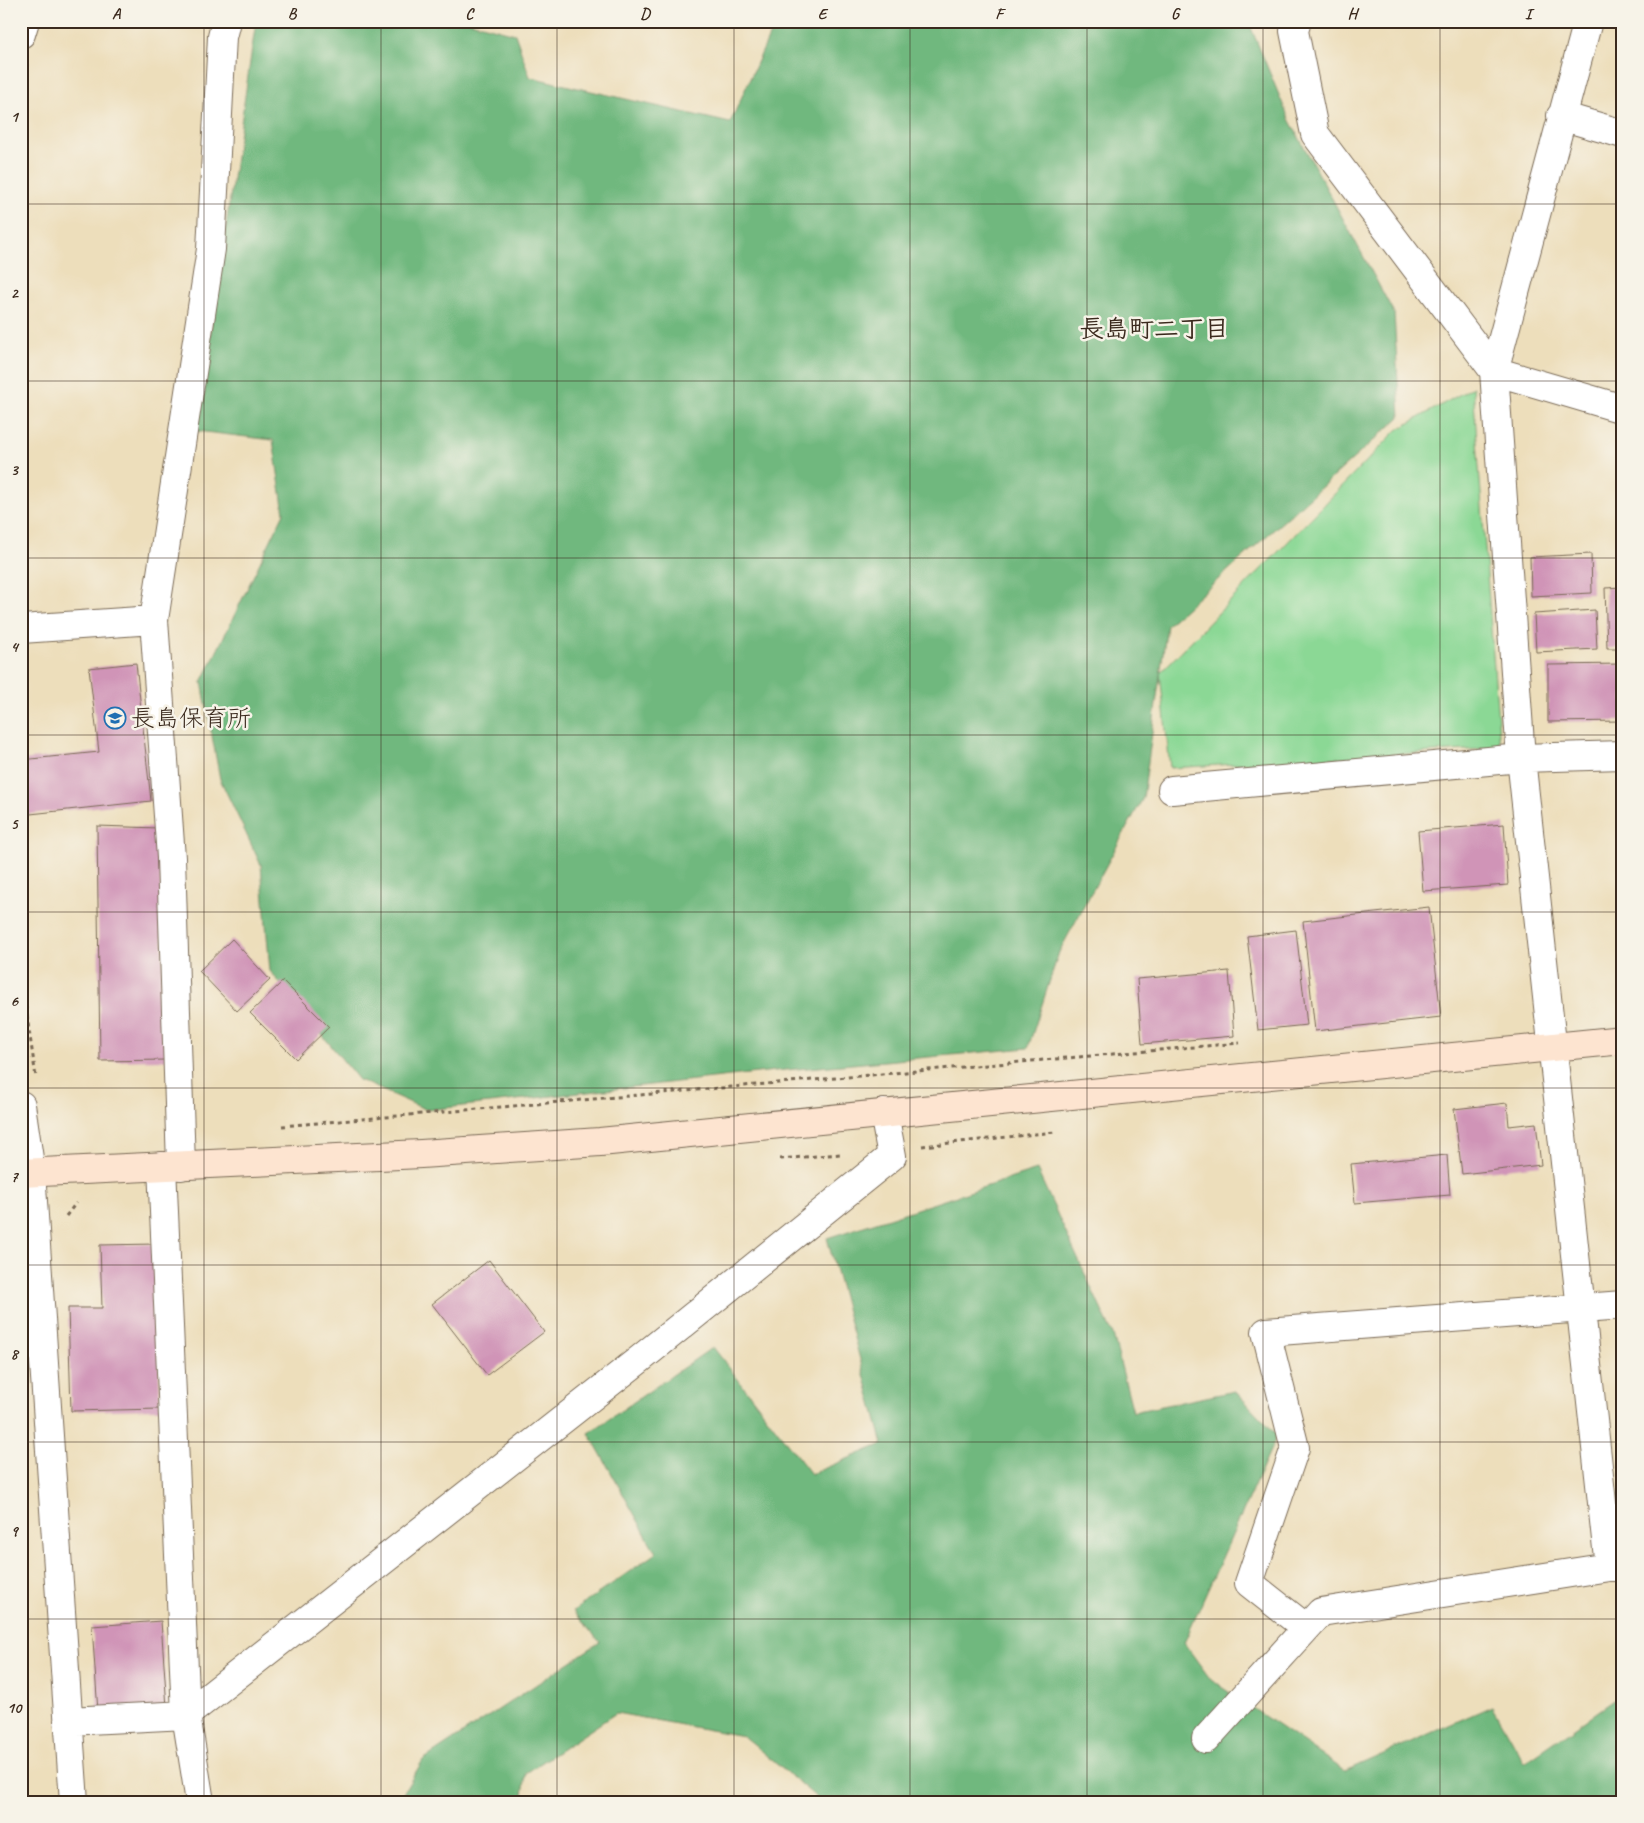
<svg xmlns="http://www.w3.org/2000/svg" width="1644" height="1823" font-family="Caveat,'Klee One',sans-serif">
<rect width="100%" height="100%" fill="#f7f3e8"/>
<filter id="ink" filterUnits="userSpaceOnUse"><feTurbulence type="fractalNoise" baseFrequency=".02" numOctaves="2"/><feDisplacementMap in="SourceGraphic" scale="10" xChannelSelector="R" yChannelSelector="G"/><feConvolveMatrix kernelMatrix="1 2 1 2 8 2 1 2 1" color-interpolation-filters="sRGB"/></filter>
<filter id="wash" filterUnits="userSpaceOnUse"><feTurbulence type="fractalNoise" baseFrequency=".0096" numOctaves="4" result="noise"/><feDisplacementMap in="SourceGraphic" scale="20" xChannelSelector="R" yChannelSelector="G"/><feGaussianBlur stdDeviation="1.12" result="paint"/><feColorMatrix in="noise" values="0 0 0 0 0 0 0 0 0 0 0 0 0 0 0 0 0 1.4 0 .05"/><feComposite in="paint" operator="in"/></filter>
<g filter="url(#wash)">
<rect width="100%" height="100%" fill="#eddebb"/>
<!-- green -->
<path fill="#8bd895" stroke="#63815a" d="M 1473,387 L 1500,748 L 1170,768 L 1160,673 L 1397,430 Z"/>
<!-- forest -->
<path fill="#70b87e" stroke="#56714e" d="M 256,21 L 467,21 L 515,34 L 530,77 L 730,123 L 776,21 L 1247,21 L 1249,23 L 1289,119 L 1394,313 L 1400,417 L 1167,625 L 1143,798 L 1059,952 L 1028,1048 L 775,1071 L 427,1110 L 359,1080 L 270,971 L 261,865 L 220,779 L 202,682 L 284,513 L 273,440 L 196,431 Z
M 1037,1170 L 1113,1335 L 1133,1412 L 1235,1391 L 1277,1435 L 1184,1643 L 1211,1680 L 1345,1771 L 1492,1706 L 1524,1763 L 1623,1694 L 1623,1802 L 822,1802 L 743,1736 L 616,1713 L 526,1773 L 522,1802 L 398,1802 L 423,1760 L 600,1642 L 573,1611 L 656,1553 L 589,1433 L 713,1347 L 811,1474 L 883,1444 L 827,1238 Z"/>
<g id="blocks">
<!-- building -->
<path fill="#d094b7" d="M 1591,554 L 1592,593 L 1531,596 L 1530,557 Z
M 1623,587 L 1623,648 L 1607,648 L 1605,588 Z
M 1595,610 L 1597,649 L 1536,652 L 1534,614 Z
M 136,663 L 151,801 L 21,815 L 21,760 L 99,752 L 89,668 Z
M 1623,664 L 1623,721 L 1548,722 L 1548,665 Z
M 1504,824 L 1508,885 L 1423,891 L 1418,831 Z
M 97,826 L 159,828 L 166,1060 L 100,1061 Z
M 1429,907 L 1441,1017 L 1315,1031 L 1303,921 Z
M 1296,930 L 1307,1025 L 1258,1030 L 1247,936 Z
M 232,939 L 270,980 L 237,1011 L 199,971 Z
M 1229,971 L 1234,1036 L 1142,1044 L 1137,979 Z
M 283,981 L 329,1027 L 296,1059 L 250,1013 Z
M 1507,1103 L 1509,1126 L 1536,1123 L 1541,1165 L 1462,1174 L 1454,1109 Z
M 1447,1155 L 1450,1195 L 1355,1203 L 1351,1164 Z
M 156,1244 L 160,1409 L 71,1411 L 68,1308 L 102,1308 L 100,1245 Z
M 489,1260 L 544,1332 L 487,1375 L 432,1304 Z
M 161,1621 L 167,1708 L 98,1712 L 92,1626 Z"/>
</g>
</g>
<g filter="url(#ink)">
<use href="#blocks" fill-opacity="0" stroke="#796955" stroke-width="1"/>
<g fill="none" stroke-linecap="round" stroke-linejoin="round">
<!-- street casing -->
<g stroke="#796955" stroke-width="30">
<path id="street" d="M 1297,21 L 1294,31 L 1315,134 L 1494,371 L 1623,409
M 1588,21 L 1494,371 L 1521,758 L 1609,1567
M 21,34 L 25,21
M 1561,116 L 1623,134
M 21,629 L 154,620
M 1172,790 L 1521,758 L 1623,755
M 21,1105 L 31,1172 L 74,1802
M 162,1166 L 186,1715 L 200,1802
M 181,1166 L 171,858 L 154,620 L 211,249 L 222,37 L 226,21
M 1306,1628 L 1249,1583 L 1295,1448 L 1266,1332 L 1623,1305
M 68,1721 L 186,1715 L 640,1359 L 892,1156 L 884,1113
M 1206,1739 L 1321,1612 L 1609,1567 L 1623,1567"/>
</g>
<!-- secondary casing -->
<g stroke="#796955" stroke-width="30">
<path id="secondary" d="M 21,1173 L 421,1154 L 600,1142 L 1623,1040"/>
</g>
<!-- path -->
<path stroke="#796955" stroke-width="3" stroke-dasharray="4 4" stroke-linecap="butt" d="M 21,80 L 27,64
M 21,976 L 36,1077
M 282,1126 L 1240,1043
M 922,1146 L 1055,1132
M 780,1159 L 841,1154
M 66,1216 L 76,1203"/>
<!-- street -->
<use href="#street" stroke="#fff" stroke-width="28"/>
<!-- secondary -->
<use href="#secondary" stroke="#fde4d0" stroke-width="28"/>
</g>
</g>
<!-- grid -->
<path fill="none" stroke="#3b2a1e" stroke-width="1" stroke-opacity="0.55" d="M 204,21 L 204,1802M 381,21 L 381,1802M 557,21 L 557,1802M 734,21 L 734,1802M 910,21 L 910,1802M 1087,21 L 1087,1802M 1263,21 L 1263,1802M 1440,21 L 1440,1802M 21,204 L 1623,204M 21,381 L 1623,381M 21,558 L 1623,558M 21,735 L 1623,735M 21,912 L 1623,912M 21,1088 L 1623,1088M 21,1265 L 1623,1265M 21,1442 L 1623,1442M 21,1619 L 1623,1619"/>
<!-- icons -->
<defs>
<g id="school-ring" transform="scale(1.125)"><circle r="9.5" fill="#f7f3e8" stroke="#1f6fb2" stroke-width="1.5"/><path d="M0-5L7-2L0 1L-7-2ZM-4 1L0 2.5L4 1V4Q0 6-4 4Z" fill="#1f6fb2"/></g>
</defs>
<g fill-rule="evenodd">
<use href="#school-ring" x="115" y="718"/>
</g>
<g text-anchor="middle" stroke-width="5" stroke-linejoin="round" paint-order="stroke">
<!-- poi labels -->
<g font-size="24" fill="#3b2a1e" stroke="#f7f3e8" text-anchor="start">
<text x="131" y="726">長島保育所</text>
</g>
<!-- neighbourhood labels -->
<g font-size="25" font-weight="bold" fill="#3b2a1e" stroke="#f7f3e8">
<text x="1154" y="337">長島町二丁目</text>
</g>
</g>
<!-- margin -->
<rect width="1644" height="1823" fill="none" stroke="#f7f3e8" stroke-width="55"/>
<rect x="28" y="28" width="1588" height="1768" fill="none" stroke="#3b2a1e" stroke-width="2"/>
<g font-size="16" text-anchor="middle" font-weight="bold" fill="#3b2a1e">
<text x="116" y="19">A</text>
<text x="292" y="19">B</text>
<text x="469" y="19">C</text>
<text x="645" y="19">D</text>
<text x="822" y="19">E</text>
<text x="999" y="19">F</text>
<text x="1175" y="19">G</text>
<text x="1352" y="19">H</text>
<text x="1528" y="19">I</text>
<text x="14" y="122">1</text>
<text x="14" y="298">2</text>
<text x="14" y="475">3</text>
<text x="14" y="652">4</text>
<text x="14" y="829">5</text>
<text x="14" y="1006">6</text>
<text x="14" y="1182">7</text>
<text x="14" y="1359">8</text>
<text x="14" y="1536">9</text>
<text x="14" y="1713">10</text>
</g>
</svg>
